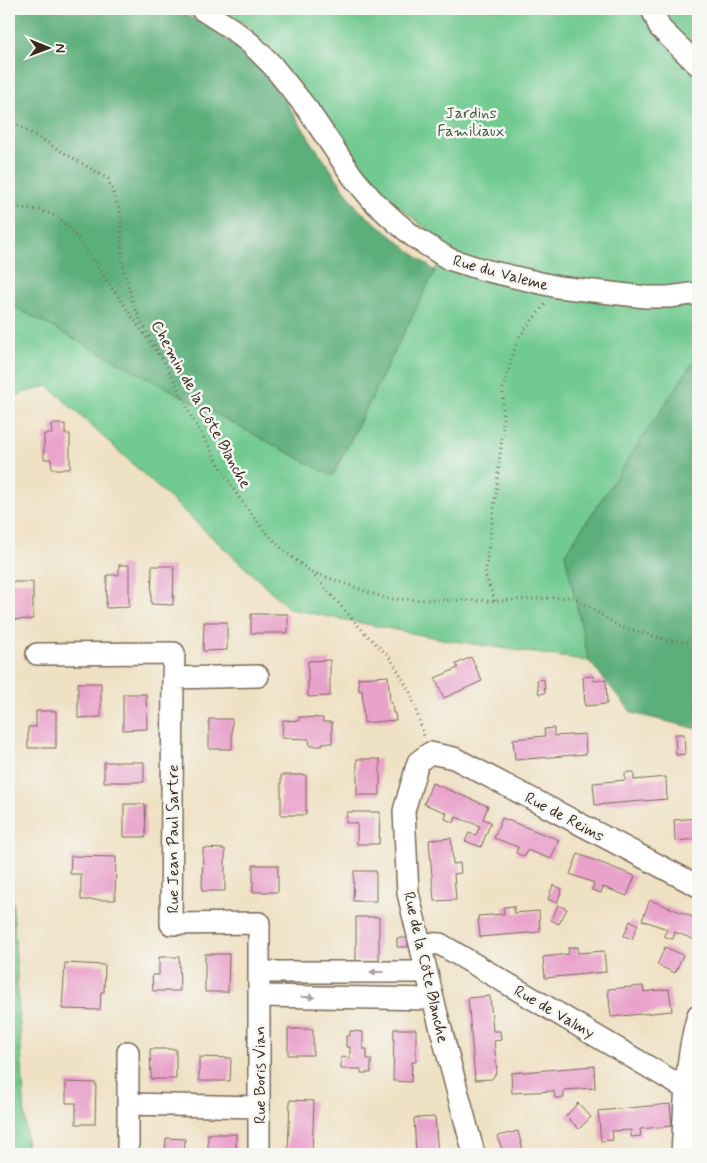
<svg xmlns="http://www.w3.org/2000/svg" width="707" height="1163" font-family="Mynerve,sans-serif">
<rect width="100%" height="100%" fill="#f6f6f2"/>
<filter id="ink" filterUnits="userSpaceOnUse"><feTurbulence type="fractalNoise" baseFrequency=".02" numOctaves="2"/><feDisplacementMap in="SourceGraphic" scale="10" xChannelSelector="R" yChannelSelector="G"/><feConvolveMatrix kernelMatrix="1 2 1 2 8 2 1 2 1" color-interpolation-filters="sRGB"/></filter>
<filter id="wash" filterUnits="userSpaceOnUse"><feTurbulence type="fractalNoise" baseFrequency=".0096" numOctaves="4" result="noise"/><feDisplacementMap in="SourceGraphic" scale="20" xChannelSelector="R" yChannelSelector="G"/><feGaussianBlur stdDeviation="1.12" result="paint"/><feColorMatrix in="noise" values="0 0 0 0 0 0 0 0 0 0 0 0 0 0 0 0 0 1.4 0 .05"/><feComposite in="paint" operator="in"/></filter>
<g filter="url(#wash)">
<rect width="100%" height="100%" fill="#efe1c4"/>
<!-- green -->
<path fill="#71ca90" stroke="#567a57" d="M 218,9 L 698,9 L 698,355 L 565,554 L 589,661 L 447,640 L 290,609 L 48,386 L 9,397 L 9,304 L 333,476 L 447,246 L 385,195 L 334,128 L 247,25 Z
M 9,851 L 10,851 L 27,1154 L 9,1154 Z"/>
<!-- forest -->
<path fill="#5cae7a" stroke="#4c6c4c" d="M 9,9 L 174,9 L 217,31 L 269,76 L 313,144 L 358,209 L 435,271 L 332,476 L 9,304 Z
M 698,355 L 698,729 L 632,713 L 589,661 L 565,554 Z"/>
<g id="blocks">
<!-- building -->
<path fill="#e9a3cb" d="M 51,424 L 65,424 L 65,434 L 70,434 L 70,469 L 52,469 L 51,459 L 44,459 L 44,434 L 52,434 Z
M 119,565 L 129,565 L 129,607 L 106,608 L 107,575 L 119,575 Z
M 152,566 L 174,566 L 173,605 L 151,604 Z
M 9,582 L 33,582 L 33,619 L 9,620 Z
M 251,614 L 288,614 L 288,633 L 251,633 Z
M 204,622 L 227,622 L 227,650 L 203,651 Z
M 471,657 L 482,681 L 444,698 L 435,678 L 458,668 L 456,664 Z
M 330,660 L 330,696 L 308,697 L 308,661 Z
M 388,676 L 390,703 L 392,703 L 393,713 L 395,713 L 396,720 L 364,723 L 362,690 L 359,691 L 358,678 Z
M 593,676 L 594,681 L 606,680 L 607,704 L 585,706 L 583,677 Z
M 544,679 L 545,693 L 539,694 L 537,680 Z
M 78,683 L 101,683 L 101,717 L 78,718 Z
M 123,694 L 146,694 L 147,729 L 123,730 Z
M 36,711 L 56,711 L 56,748 L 28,748 L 28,727 L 36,727 Z
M 299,717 L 323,718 L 323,722 L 332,722 L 332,743 L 322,743 L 322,746 L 310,746 L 309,739 L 282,738 L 283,720 L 299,721 Z
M 209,719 L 232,719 L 232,749 L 209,749 Z
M 554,728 L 554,736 L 585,734 L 586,754 L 515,760 L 513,739 L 545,736 L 544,729 Z
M 675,734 L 684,734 L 685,754 L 676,755 Z
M 357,759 L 380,759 L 380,795 L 357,795 Z
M 104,762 L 144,762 L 144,782 L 104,782 Z
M 629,772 L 634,772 L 634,780 L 666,777 L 667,799 L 595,805 L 593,783 L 625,780 L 625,773 Z
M 281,775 L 306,775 L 306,815 L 281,815 Z
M 432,783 L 488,806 L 483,819 L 491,822 L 481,847 L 465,841 L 469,833 L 476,835 L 480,826 L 456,817 L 454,823 L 450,821 L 445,819 L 447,813 L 424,804 Z
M 124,804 L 145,804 L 146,837 L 124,837 Z
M 347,812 L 380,812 L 379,844 L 357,844 L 357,823 L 346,823 Z
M 502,818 L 559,840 L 551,859 L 527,850 L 525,856 L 520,855 L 516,853 L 518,847 L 494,838 Z
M 698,818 L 698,839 L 675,841 L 674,820 Z
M 451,838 L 453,864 L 460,863 L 461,873 L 454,874 L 456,900 L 434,901 L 429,840 Z
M 203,848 L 225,849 L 225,891 L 202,891 Z
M 578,854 L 635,876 L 627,896 L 603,887 L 601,893 L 592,890 L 594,883 L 570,874 Z
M 71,856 L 116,857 L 115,900 L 81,900 L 81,874 L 70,874 Z
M 253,865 L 278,865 L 278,892 L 253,892 Z
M 354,871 L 376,871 L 376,901 L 353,901 Z
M 553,885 L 562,889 L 557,903 L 548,899 Z
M 650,900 L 698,919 L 698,941 L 675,932 L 673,939 L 669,938 L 664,936 L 667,929 L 642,920 Z
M 558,905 L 567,909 L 559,924 L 551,920 Z
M 514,906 L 514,913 L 539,911 L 540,932 L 480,937 L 478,916 L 504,914 L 503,907 Z
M 356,917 L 379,917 L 379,961 L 356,961 Z
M 630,921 L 638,924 L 632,939 L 624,936 Z
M 397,938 L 408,938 L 408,947 L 397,947 Z
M 574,947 L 578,947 L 578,953 L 604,951 L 606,972 L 545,978 L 543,957 L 569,954 L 568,948 Z
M 665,947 L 683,955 L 675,973 L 657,965 Z
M 205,954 L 229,954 L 228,992 L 205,992 Z
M 159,957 L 179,957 L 180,991 L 153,991 L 152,975 L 159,975 Z
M 65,963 L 105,965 L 104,992 L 101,992 L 100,1010 L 62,1009 Z
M 643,986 L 644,992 L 669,989 L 672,1011 L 611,1017 L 608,989 Z
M 490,996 L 493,1031 L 500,1031 L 501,1040 L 494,1041 L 497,1071 L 492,1079 L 475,1080 L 468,998 Z
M 288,1029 L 313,1029 L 313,1055 L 288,1055 Z
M 394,1029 L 416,1029 L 416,1062 L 412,1062 L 411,1082 L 393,1081 Z
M 350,1031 L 363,1032 L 363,1049 L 367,1049 L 367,1059 L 371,1059 L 371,1073 L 361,1073 L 361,1069 L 341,1069 L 341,1057 L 350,1058 L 350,1047 L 346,1047 L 346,1036 L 350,1036 Z
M 150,1049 L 176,1049 L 176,1079 L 151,1079 Z
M 199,1057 L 231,1058 L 230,1081 L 199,1081 Z
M 594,1066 L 595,1088 L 564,1090 L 564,1098 L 555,1098 L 554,1091 L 512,1093 L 511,1073 Z
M 66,1082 L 96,1083 L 95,1124 L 76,1124 L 76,1103 L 66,1103 Z
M 290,1100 L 314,1101 L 312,1154 L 288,1154 Z
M 578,1103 L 591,1117 L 579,1129 L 566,1116 Z
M 670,1104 L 672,1126 L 640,1129 L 641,1136 L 631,1137 L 631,1130 L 612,1131 L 613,1140 L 601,1141 L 598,1111 Z
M 435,1117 L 438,1154 L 416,1154 L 414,1118 Z
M 518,1131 L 524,1154 L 503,1154 L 498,1136 Z
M 208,1134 L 236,1134 L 236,1154 L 208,1154 Z
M 166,1138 L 185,1139 L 184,1154 L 165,1154 Z
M 655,1150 L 655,1154 L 638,1154 L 637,1151 Z"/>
</g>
</g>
<g filter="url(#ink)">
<use href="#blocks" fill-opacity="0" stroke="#7a6a58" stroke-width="1"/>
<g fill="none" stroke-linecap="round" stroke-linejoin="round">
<!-- minor casing -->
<g stroke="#7a6a58" stroke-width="24">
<path id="minor" d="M 201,9 L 232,29 L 251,44 L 272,65 L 308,110 L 353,177 L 374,202 L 396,222 L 414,237 L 449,259 L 484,270 L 558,287 L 646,297 L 669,297 L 698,293
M 652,9 L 660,28 L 698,65
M 37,654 L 174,653 L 173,678
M 258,676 L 173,678 L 171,924 L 259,923 L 259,1154
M 420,943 L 440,944 L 686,1089
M 259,972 L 426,972
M 259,996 L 433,999
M 128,1052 L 128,1154
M 129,1104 L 258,1107
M 474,1154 L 433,999 L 408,893 L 404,811 L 418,762 L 430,753 L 454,758 L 698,886
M 682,1154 C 685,1108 685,1060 698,1015"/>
</g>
<!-- path -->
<path stroke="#7a6a58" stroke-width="3" stroke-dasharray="1 4" stroke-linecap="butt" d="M 9,120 L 108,179 L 121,214 L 122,261 L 133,304 L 142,323 L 172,376 L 191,416 L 237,495 L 263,529 L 283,550 L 311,572 L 364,632 L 391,659 L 411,694 L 424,736
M 9,207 L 40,210 L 58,217 L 74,233 L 160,357
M 312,572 L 388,599 L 495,601 L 574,597 L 618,626 L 667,640 L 698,643
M 495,601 L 485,575 L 496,492 L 503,427 L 503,389 L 518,338 L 546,303"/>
<!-- minor -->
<use href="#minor" stroke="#fff" stroke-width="21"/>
</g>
<!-- one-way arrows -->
<defs><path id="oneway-solid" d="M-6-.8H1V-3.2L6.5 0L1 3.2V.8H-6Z" transform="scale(1.25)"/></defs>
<g fill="#a79f9a">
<use href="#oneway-solid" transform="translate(377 972) rotate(180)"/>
<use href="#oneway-solid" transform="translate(308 997) rotate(1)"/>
</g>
</g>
<g text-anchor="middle" stroke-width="5" stroke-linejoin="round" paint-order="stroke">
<!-- park labels -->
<g font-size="16" fill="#4b5a40" stroke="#f6f6f2">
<text x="471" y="118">Jardins<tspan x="471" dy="18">Familiaux</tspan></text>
</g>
<!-- street labels -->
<g font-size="16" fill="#3b2a1e" stroke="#f6f6f2">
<text transform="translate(501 272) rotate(15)" y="6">Rue du Valeme</text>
<text transform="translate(202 404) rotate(61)" y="6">Chemin de la Côte Blanche</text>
<text transform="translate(565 816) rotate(28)" y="6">Rue de Reims</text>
<text transform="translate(172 839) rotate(-90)" y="6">Rue Jean Paul Sartre</text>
<text transform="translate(427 967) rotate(77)" y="6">Rue de la Côte Blanche</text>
<text transform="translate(555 1011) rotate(30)" y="6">Rue de Valmy</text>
<text transform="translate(259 1075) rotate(-90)" y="6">Rue Boris Vian</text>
</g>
</g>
<!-- margin -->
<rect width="707" height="1163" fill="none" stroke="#f6f6f2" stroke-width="30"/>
<!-- north arrow -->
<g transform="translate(48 48) rotate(91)" stroke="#f6f6f2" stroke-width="4" paint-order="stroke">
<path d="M0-4L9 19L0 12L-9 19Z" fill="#3b2a1e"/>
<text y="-8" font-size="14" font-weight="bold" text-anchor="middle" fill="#3b2a1e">N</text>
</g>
</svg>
